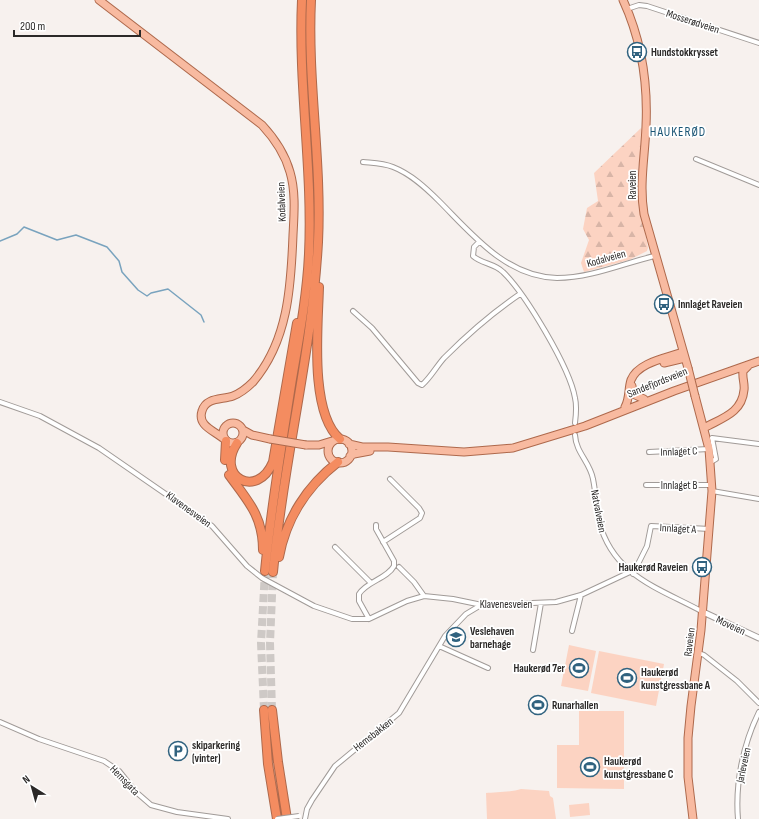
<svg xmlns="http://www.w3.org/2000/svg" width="759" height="819" font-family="'Sofia Sans Condensed',sans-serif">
<defs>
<pattern id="forest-firs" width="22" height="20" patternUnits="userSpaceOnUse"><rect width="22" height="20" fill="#fcd3c2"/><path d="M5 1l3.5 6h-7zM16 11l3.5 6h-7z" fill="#d8b5a7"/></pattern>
</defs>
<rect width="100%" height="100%" fill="#f7f1ee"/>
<!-- forest -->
<path fill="url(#forest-firs)" d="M 641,128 L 643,133 L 637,179 L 638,195 L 648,248 L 647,251 L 629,260 L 584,272 L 581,263 L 589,240 L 583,229 L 587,208 L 598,201 L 594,173 Z"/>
<!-- park -->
<path fill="#fcd3c2" d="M 569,645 L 596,651 L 588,691 L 561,686 Z
M 599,651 L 664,664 L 656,706 L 591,693 Z
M 579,711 L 624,711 L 624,789 L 557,788 L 557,745 L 579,745 Z
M 521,789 L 549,791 L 550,796 L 553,798 L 556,819 L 487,819 L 486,793 C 495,792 513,792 521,789 Z
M 589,803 L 590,815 L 570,817 L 569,805 Z"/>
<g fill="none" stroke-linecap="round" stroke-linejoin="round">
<!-- stream -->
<path stroke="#79a3be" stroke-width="1.5" d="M 0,241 L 17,234 L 24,227 L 57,240 L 76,235 L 107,247 L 119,261 L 122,272 L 138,290 L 147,296 L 151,293 L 168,289 L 201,315 L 204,322"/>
<!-- motorway-tunnel -->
<path stroke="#cec9c6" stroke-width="8" stroke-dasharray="8 4" stroke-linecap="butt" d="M 264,710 L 261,643 L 265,571
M 272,710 L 270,643 L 273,572"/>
<!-- minor casing -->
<g stroke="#a19b98" stroke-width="6">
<path id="minor" d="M 627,9 L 639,5 L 647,6 L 759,43
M 696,159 L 759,185
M 363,162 C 373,163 383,163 393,167 C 411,174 426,188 439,201 C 472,234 506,277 557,278 C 590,278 622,264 654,256
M 479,242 L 474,247 L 473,256 C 482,264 494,263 503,272 C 525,293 570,368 575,398 C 577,406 576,415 575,423
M 353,311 L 372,328 L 418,383 L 422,385 C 431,377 436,367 444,358 C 468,334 492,313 520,294
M 0,402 L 40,416 L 99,448 L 212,526 L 247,566 L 262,578 L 314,606 L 352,619 L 369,619 L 407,601 L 424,596 L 453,599 L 482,605 L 556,602 L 581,595 L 630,572
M 575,435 C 576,453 590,462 593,479 C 596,493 596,508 599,521 C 613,576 659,588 703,612
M 649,452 L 709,449
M 711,462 L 716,459 L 712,438 L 759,444
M 646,485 L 712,485
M 712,491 L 759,499
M 383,542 L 420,518 L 422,513 L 419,508 L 390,479
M 335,547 L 371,583
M 399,567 L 414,582 L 424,596
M 633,574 L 647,546 L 651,526 L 710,529
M 369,619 L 359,601 L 359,594 C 367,581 387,579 394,566 L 394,561 L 376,529 L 376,525
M 572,631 L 581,595
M 439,646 L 488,668
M 533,650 L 541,603
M 699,653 L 704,655 L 737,681 L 759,703
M 0,722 L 39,739 L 104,761 L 119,771 L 136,792 L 151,805 L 177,812 L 228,819
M 305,819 L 307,809 L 312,800 L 335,766 L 399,713 L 445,636 L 466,614 L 481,605
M 738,819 C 735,784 743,744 759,712"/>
</g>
<!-- tertiary casing -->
<g stroke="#a19b98" stroke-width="7">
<path id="tertiary" d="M 703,612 L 759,638"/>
</g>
<!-- primary casing -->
<g stroke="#ae694c" stroke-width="9">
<path id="primary" d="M 99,0 L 262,125 C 275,139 285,154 290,172 C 296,192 294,215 293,235 C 291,287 288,341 253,382 C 247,388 241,393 233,396 C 222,400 206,397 202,411 C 197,426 215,431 224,439
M 623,0 C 641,39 648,83 646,126 C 645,156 639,184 644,214 L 688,368
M 664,363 L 685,358
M 632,386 L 633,394 L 644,399
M 625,407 C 630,398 628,389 631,380 C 638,362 667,358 683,352
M223 433a10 10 0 1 1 20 0a10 10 0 1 1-20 0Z
M 704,428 C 722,418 742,413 744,390 C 745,384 742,378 743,371 L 748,366
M 243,430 L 252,435 L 270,439
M328 451a12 12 0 1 1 24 0a12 12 0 1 1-24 0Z
M 349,444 L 362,447 L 388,447 L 464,452 L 513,448 L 585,426 L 674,391 L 759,361
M 306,445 L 319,445 L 332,441
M 350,456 L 354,454 L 370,451
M 693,819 L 688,777 L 688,738 L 691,706 L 701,630 L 712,491 L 709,449 L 695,396"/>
</g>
<!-- motorway casing -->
<g stroke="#ae694c" stroke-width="10">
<path id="motorway" d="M 319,287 C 318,325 309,413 340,439
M 237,443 C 215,477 257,500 273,462 L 297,323
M 225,460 L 226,441
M 229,475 C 248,501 263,516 263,550
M 279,557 C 286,519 307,486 338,462
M 265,571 C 271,507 282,443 292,379 C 299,338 307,296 309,254 C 313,169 298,85 302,0
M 273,572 C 283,462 312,353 318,242 C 322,161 307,81 311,0
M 264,710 L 268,764 L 277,819
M 272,710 L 278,762 L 287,819"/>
</g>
<!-- minor -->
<use href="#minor" stroke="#fff" stroke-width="4"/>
<!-- tertiary -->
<use href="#tertiary" stroke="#fff" stroke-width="5"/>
<!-- primary -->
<use href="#primary" stroke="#f8baa0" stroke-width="7"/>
<!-- motorway -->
<use href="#motorway" stroke="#f48c60" stroke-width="8"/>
<!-- minor-bridge casing -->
<g stroke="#a19b98" stroke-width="6" stroke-linecap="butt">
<path id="minor-bridge" d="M 277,819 L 299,816"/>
</g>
<!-- primary-bridge casing -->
<g stroke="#ae694c" stroke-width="9" stroke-linecap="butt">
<path id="primary-bridge" d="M 688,368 L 695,396
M 270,439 L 306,445"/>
</g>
<!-- minor-bridge -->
<use href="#minor-bridge" stroke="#fff" stroke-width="4"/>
<!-- primary-bridge -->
<use href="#primary-bridge" stroke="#f8baa0" stroke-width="7"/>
</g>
<!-- icons -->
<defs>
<g id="bus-ring" transform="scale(1)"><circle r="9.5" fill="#fff" stroke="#30627f" stroke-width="1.5"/><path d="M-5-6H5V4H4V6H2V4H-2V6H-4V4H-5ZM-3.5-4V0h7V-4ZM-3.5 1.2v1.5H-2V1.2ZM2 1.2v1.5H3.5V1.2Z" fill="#30627f"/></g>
<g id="school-ring" transform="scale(1)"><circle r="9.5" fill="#fff" stroke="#30627f" stroke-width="1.5"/><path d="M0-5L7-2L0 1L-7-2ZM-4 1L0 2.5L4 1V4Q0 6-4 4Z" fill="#30627f"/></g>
<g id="stadium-ring" transform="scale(1)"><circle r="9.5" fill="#fff" stroke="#30627f" stroke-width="1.5"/><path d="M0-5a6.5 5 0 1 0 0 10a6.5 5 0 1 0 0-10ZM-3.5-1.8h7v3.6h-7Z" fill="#30627f"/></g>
<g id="parking-ring" transform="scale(1)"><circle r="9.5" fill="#fff" stroke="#30627f" stroke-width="1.5"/><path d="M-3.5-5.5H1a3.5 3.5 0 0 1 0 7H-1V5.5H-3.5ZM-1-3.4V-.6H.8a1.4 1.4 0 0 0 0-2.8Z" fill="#30627f"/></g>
</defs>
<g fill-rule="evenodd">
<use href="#bus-ring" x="637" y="52"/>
<use href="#bus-ring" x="664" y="304"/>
<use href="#bus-ring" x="702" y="567"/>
<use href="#school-ring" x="456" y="637"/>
<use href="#stadium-ring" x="579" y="668"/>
<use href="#stadium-ring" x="627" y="678"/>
<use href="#stadium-ring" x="538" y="705"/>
<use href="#parking-ring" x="178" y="751"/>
<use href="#stadium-ring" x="590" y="767"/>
</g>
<g text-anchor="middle" stroke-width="3.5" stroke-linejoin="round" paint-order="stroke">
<!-- street labels -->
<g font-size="11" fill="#2b2928" stroke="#fff">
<text transform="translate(693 21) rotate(18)" y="4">Mosserødveien</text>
<text transform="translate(632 185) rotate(-90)" y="4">Raveien</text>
<text transform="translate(281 202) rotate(-92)" y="4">Kodalveien</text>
<text transform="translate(606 258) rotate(-16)" y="4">Kodalveien</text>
<text transform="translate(657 382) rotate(-22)" y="4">Sandefjordsveien</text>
<text transform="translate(679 451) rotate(-2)" y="4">Innlaget C</text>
<text x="679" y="489">Innlaget B</text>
<text transform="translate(189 509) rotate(36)" y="4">Klavenesveien</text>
<text transform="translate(599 511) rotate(79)" y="4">Natvalveien</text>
<text transform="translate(678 528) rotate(3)" y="4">Innlaget A</text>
<text x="506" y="608">Klavenesveien</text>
<text transform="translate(731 625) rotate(25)" y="4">Moveien</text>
<text transform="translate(689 642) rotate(-83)" y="4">Raveien</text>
<text transform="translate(373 734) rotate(-38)" y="4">Hemsbakken</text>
<text transform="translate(743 765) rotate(-78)" y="4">Jarleveien</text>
<text transform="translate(125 780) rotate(46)" y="4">Hemsgata</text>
</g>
<!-- poi labels -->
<g font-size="11" font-weight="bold" fill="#2b2928" stroke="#fff" text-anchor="start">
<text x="651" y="56">Hundstokkrysset</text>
<text x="678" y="308">Innlaget Raveien</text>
<text x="688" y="571" text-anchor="end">Haukerød Raveien</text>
<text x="470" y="635">Veslehaven<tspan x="470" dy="13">barnehage</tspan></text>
<text x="565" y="672" text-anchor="end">Haukerød 7er</text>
<text x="641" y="676">Haukerød<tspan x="641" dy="13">kunstgressbane A</tspan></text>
<text x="552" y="709">Runarhallen</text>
<text x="192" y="749">skiparkering<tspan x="192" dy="13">(vinter)</tspan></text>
<text x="604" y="765">Haukerød<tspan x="604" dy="13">kunstgressbane C</tspan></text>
</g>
<!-- quarter labels -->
<g font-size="13" letter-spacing="1" fill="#195474" stroke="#fff">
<text x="678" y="136">HAUKERØD</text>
</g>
</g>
<!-- north arrow -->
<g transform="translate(32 787) rotate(323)" stroke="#ffffff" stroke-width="3" paint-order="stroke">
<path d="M0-3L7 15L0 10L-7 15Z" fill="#2b2928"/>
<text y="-6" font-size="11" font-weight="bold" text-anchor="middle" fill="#2b2928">N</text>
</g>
<!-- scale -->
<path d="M14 30v6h126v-6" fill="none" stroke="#2b2928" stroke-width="2"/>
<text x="20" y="30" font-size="12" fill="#2b2928" stroke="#ffffff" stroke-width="3" paint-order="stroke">200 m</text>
</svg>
